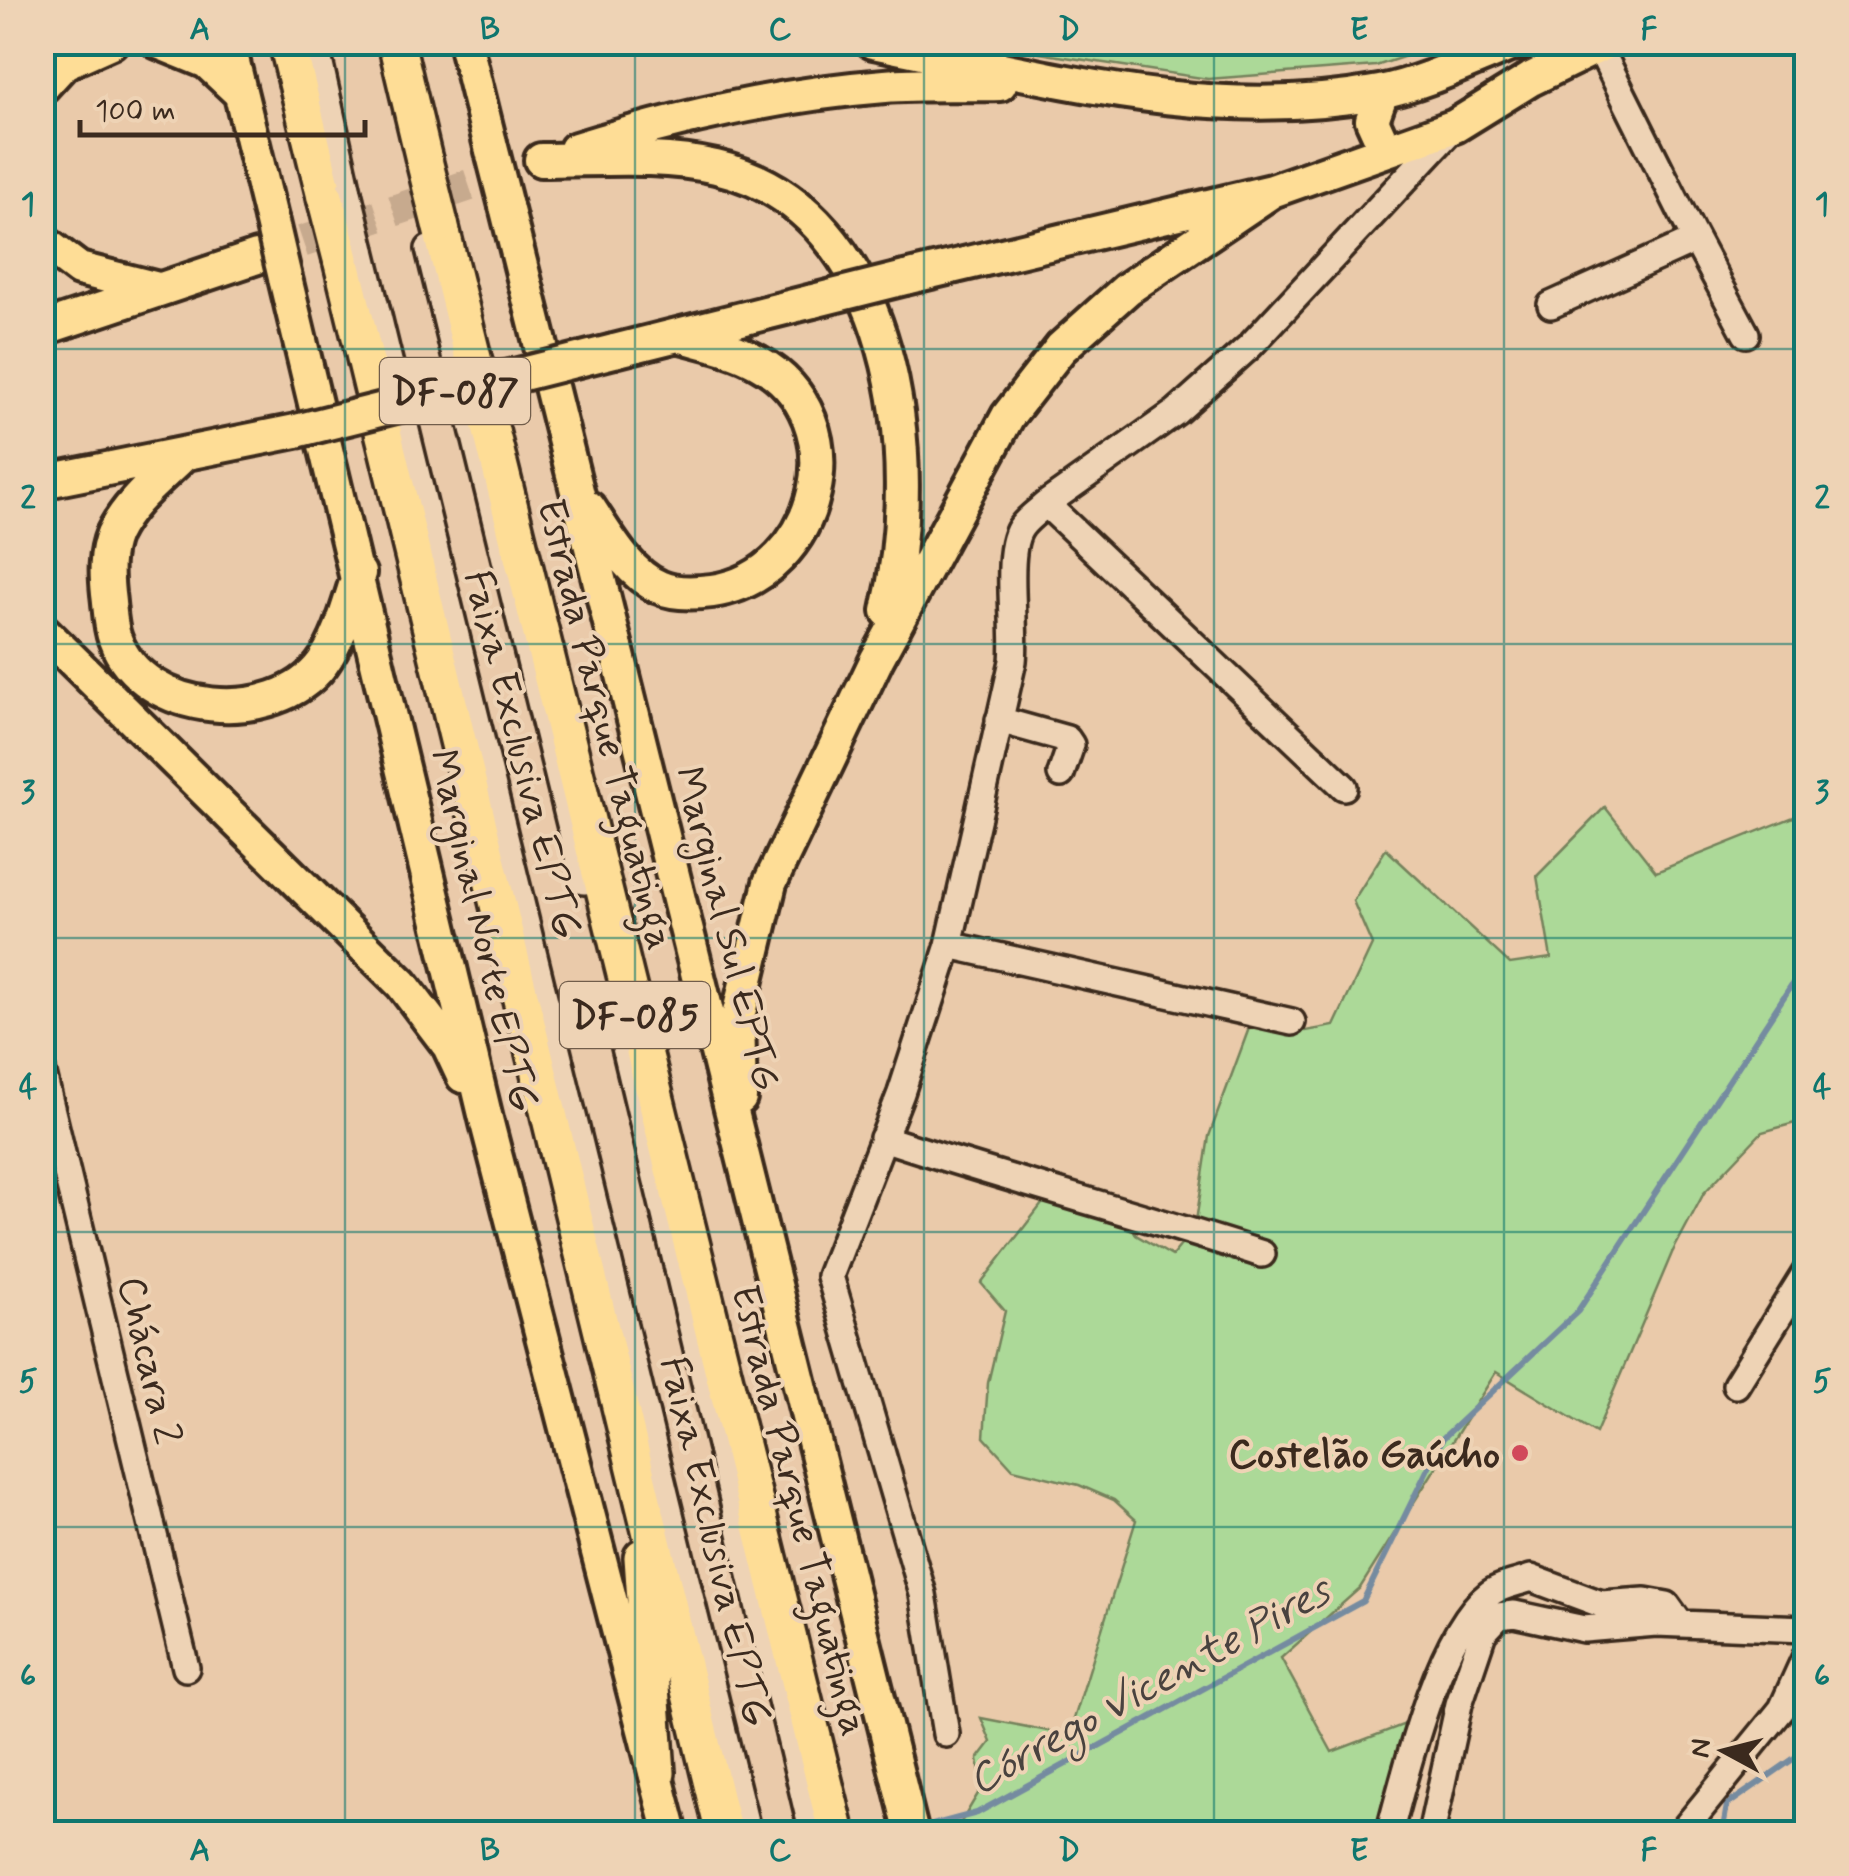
<svg xmlns="http://www.w3.org/2000/svg" width="1849" height="1876" font-family="Mynerve,sans-serif">
<rect width="100%" height="100%" fill="#eacaaa"/>
<filter id="ink" filterUnits="userSpaceOnUse"><feTurbulence type="fractalNoise" baseFrequency=".01" numOctaves="2"/><feDisplacementMap in="SourceGraphic" scale="20" xChannelSelector="R" yChannelSelector="G"/><feConvolveMatrix kernelMatrix="1 2 1 2 8 2 1 2 1" color-interpolation-filters="sRGB"/></filter>
<g filter="url(#ink)">
<!-- green -->
<path fill="#acd998" stroke="#74825b" stroke-width="2.5" d="M 974,43 L 1445,43 L 1376,66 L 1208,79 Z
M 1605,807 L 1656,872 L 1806,812 L 1806,1120 L 1762,1132 L 1704,1193 L 1672,1253 L 1596,1433 L 1496,1372 L 1360,1588 L 1281,1658 L 1332,1752 L 1405,1724 L 1376,1833 L 954,1834 L 982,1787 L 978,1759 L 991,1742 L 981,1718 L 1069,1735 L 1136,1520 L 1114,1500 L 1079,1485 L 1013,1469 L 984,1437 L 988,1383 L 1005,1311 L 981,1283 L 1045,1200 L 1127,1215 L 1136,1235 L 1172,1256 L 1195,1228 L 1209,1136 L 1252,1020 L 1306,1031 L 1334,1026 L 1372,945 L 1353,901 L 1386,849 L 1510,964 L 1551,958 L 1537,876 Z"/>
<g fill="none" stroke-linecap="round" stroke-linejoin="round">
<!-- stream -->
<path stroke="#758ba0" stroke-width="6" d="M 921,1828 L 977,1813 L 1363,1601 L 1443,1438 L 1578,1311 L 1806,963
M 1722,1834 L 1727,1805 L 1806,1750"/>
<!-- major-tunnel -->
<path stroke="#c7aa8e" stroke-width="32" stroke-dasharray="32 16" stroke-linecap="butt" d="M 257,257 L 529,165"/>
<!-- minor casing -->
<g stroke="#3b2a1e" stroke-width="32">
<path id="minor" d="M 315,42 L 348,192
M 1692,233 L 1746,334
M 429,249 L 584,881
M 362,250 L 748,1834
M 1551,305 L 1691,242 L 1692,233 L 1599,47
M 999,720 L 1067,739 L 1071,745 L 1061,774
M 1344,787 L 1046,504 L 1176,412 L 1250,346 L 1455,126
M 949,945 L 1292,1022
M 613,997 L 813,1834
M 42,1070 L 186,1668
M 883,1138 C 1009,1180 1136,1213 1262,1254
M 1736,1385 L 1806,1272
M 946,1734 L 923,1594 L 830,1276 L 901,1093 L 949,945 L 1013,661 C 1017,626 1003,549 1022,526 C 1028,518 1038,511 1046,504
M 1389,1834 C 1405,1774 1439,1632 1488,1595 C 1498,1586 1518,1583 1531,1578 L 1601,1604 L 1645,1601 L 1667,1605 L 1680,1623
M 1431,1834 L 1459,1704 L 1483,1633 L 1499,1616 L 1514,1614 L 1584,1629 L 1656,1623 L 1806,1629
M 1680,1834 L 1782,1709 L 1806,1656"/>
</g>
<!-- major casing -->
<g stroke="#3b2a1e" stroke-width="40">
<path id="major" d="M 158,42 L 207,62 L 239,92
M 228,42 L 271,218
M 465,42 L 490,143
M 873,42 C 1041,75 1207,125 1380,92 C 1426,83 1473,59 1517,42
M 42,87 L 64,63 L 111,42
M 1382,92 L 1372,120 L 1382,142 L 1393,147
M 576,149 C 675,118 781,94 885,86 C 923,83 962,85 1000,84
M 541,160 C 598,160 659,154 716,167 C 898,209 924,460 888,611
M 506,206 L 912,1834
M 42,241 L 79,269 L 158,289
M 285,278 L 487,1123 L 671,1834
M 905,278 L 1272,191 L 1455,126 L 1531,79 L 1607,42
M 42,329 L 257,257
M 614,351 L 813,301
M 183,455 C 158,480 129,501 113,534 C 105,554 106,574 108,594 C 110,608 110,626 115,639 C 143,717 275,727 322,664 C 341,638 349,603 359,573
M 42,482 L 296,431
M 589,508 C 607,535 628,574 659,587 C 674,594 696,593 712,591 C 821,576 860,418 758,362 C 734,348 705,343 678,335
M 42,630 L 402,984 L 449,1046 L 463,1076
M 740,1098 L 738,1017 L 770,883 L 877,659 L 1008,416 L 1061,348 L 1127,289 L 1272,191"/>
</g>
<!-- highway casing -->
<g stroke="#3b2a1e" stroke-width="42">
<path id="highway" d="M 287,42 L 325,197
M 396,42 L 424,160
M 440,224 L 837,1834
M 341,259 L 724,1834
M 642,1557 L 657,1773"/>
</g>
<!-- minor -->
<use href="#minor" stroke="#eed3b5" stroke-width="25"/>
<!-- major -->
<use href="#major" stroke="#fedd96" stroke-width="32"/>
<!-- highway -->
<use href="#highway" stroke="#fedd96" stroke-width="35"/>
<!-- minor-bridge casing -->
<g stroke="#3b2a1e" stroke-width="32" stroke-linecap="butt">
<path id="minor-bridge" d="M 348,192 L 362,250"/>
</g>
<!-- major-bridge casing -->
<g stroke="#3b2a1e" stroke-width="40" stroke-linecap="butt">
<path id="major-bridge" d="M 490,143 L 506,206
M 271,218 L 285,278
M 813,301 L 905,278
M 296,431 L 614,351"/>
</g>
<!-- highway-bridge casing -->
<g stroke="#3b2a1e" stroke-width="42" stroke-linecap="butt">
<path id="highway-bridge" d="M 424,160 L 440,224
M 325,197 L 341,259"/>
</g>
<!-- minor-bridge -->
<use href="#minor-bridge" stroke="#eed3b5" stroke-width="25"/>
<!-- major-bridge -->
<use href="#major-bridge" stroke="#fedd96" stroke-width="32"/>
<!-- highway-bridge -->
<use href="#highway-bridge" stroke="#fedd96" stroke-width="35"/>
</g>
</g>
<!-- grid -->
<path fill="none" stroke="#0f766e" stroke-width="2.5" stroke-opacity="0.55" d="M 345,42 L 345,1834M 635,42 L 635,1834M 924,42 L 924,1834M 1214,42 L 1214,1834M 1504,42 L 1504,1834M 42,349 L 1806,349M 42,644 L 1806,644M 42,938 L 1806,938M 42,1232 L 1806,1232M 42,1527 L 1806,1527"/>
<!-- markers -->
<circle fill="#d1495b" stroke="#eed3b5" stroke-width="4" cx="1520" cy="1453" r="10"/>
<g text-anchor="middle" stroke-width="8" stroke-linejoin="round" paint-order="stroke">
<!-- shield labels -->
<g fill="#eed3b5" stroke="#715d4b" stroke-width="2.5">
<rect x="380" y="358" width="150" height="66" rx="8"/>
<rect x="560" y="982" width="150" height="66" rx="8"/>
</g>
<g font-size="38" font-weight="bold" fill="#3b2a1e">
<text x="455" y="404">DF-087</text>
<text x="635" y="1028">DF-085</text>
</g>
<!-- street labels -->
<g font-size="40" fill="#3b2a1e" stroke="#eed3b5">
<text transform="translate(607 724) rotate(76)" y="14">Estrada Parque Taguatinga</text>
<text transform="translate(524 754) rotate(76)" y="14">Faixa Exclusiva EPTG</text>
<text transform="translate(729 928) rotate(76)" y="14">Marginal Sul EPTG</text>
<text transform="translate(485 930) rotate(77)" y="14">Marginal Norte EPTG</text>
<text transform="translate(151 1360) rotate(77)" y="14">Chácara 2</text>
<text transform="translate(801 1510) rotate(76)" y="14">Estrada Parque Taguatinga</text>
<text transform="translate(717 1541) rotate(77)" y="14">Faixa Exclusiva EPTG</text>
</g>
<!-- poi labels -->
<g font-size="40" font-weight="bold" fill="#3b2a1e" stroke="#eed3b5" text-anchor="end">
<text x="1500" y="1467">Costelão Gaúcho</text>
</g>
<!-- water labels -->
<g font-size="42" font-style="italic" fill="#49423f" stroke="#eed3b5">
<text transform="translate(1148 1684) rotate(-29)" y="15">Córrego Vicente Pires</text>
</g>
</g>
<!-- margin -->
<rect width="1849" height="1876" fill="none" stroke="#eed3b5" stroke-width="110"/>
<!-- north arrow -->
<g transform="translate(1724 1751) rotate(277)" stroke="#eed3b5" stroke-width="8" paint-order="stroke">
<path d="M0-8L18 38L0 25L-18 38Z" fill="#3b2a1e"/>
<text y="-15" font-size="28" font-weight="bold" text-anchor="middle" fill="#3b2a1e">N</text>
</g>
<!-- scale -->
<path d="M80 120v15h285v-15" fill="none" stroke="#3b2a1e" stroke-width="5"/>
<text x="95" y="120" font-size="30" fill="#3b2a1e" stroke="#eed3b5" stroke-width="8" paint-order="stroke">100 m</text>
<rect x="55" y="55" width="1739" height="1766" fill="none" stroke="#0f766e" stroke-width="4"/>
<g font-size="32" text-anchor="middle" font-weight="bold" fill="#0f766e">
<text x="200" y="39">A</text>
<text x="490" y="39">B</text>
<text x="780" y="39">C</text>
<text x="1069" y="39">D</text>
<text x="1359" y="39">E</text>
<text x="1649" y="39">F</text>
<text x="28" y="214">1</text>
<text x="1822" y="214">1</text>
<text x="28" y="508">2</text>
<text x="1822" y="508">2</text>
<text x="28" y="802">3</text>
<text x="1822" y="802">3</text>
<text x="28" y="1097">4</text>
<text x="1822" y="1097">4</text>
<text x="28" y="1391">5</text>
<text x="1822" y="1391">5</text>
<text x="28" y="1685">6</text>
<text x="1822" y="1685">6</text>
<text x="200" y="1860">A</text>
<text x="490" y="1860">B</text>
<text x="780" y="1860">C</text>
<text x="1069" y="1860">D</text>
<text x="1359" y="1860">E</text>
<text x="1649" y="1860">F</text>
</g>
</svg>
